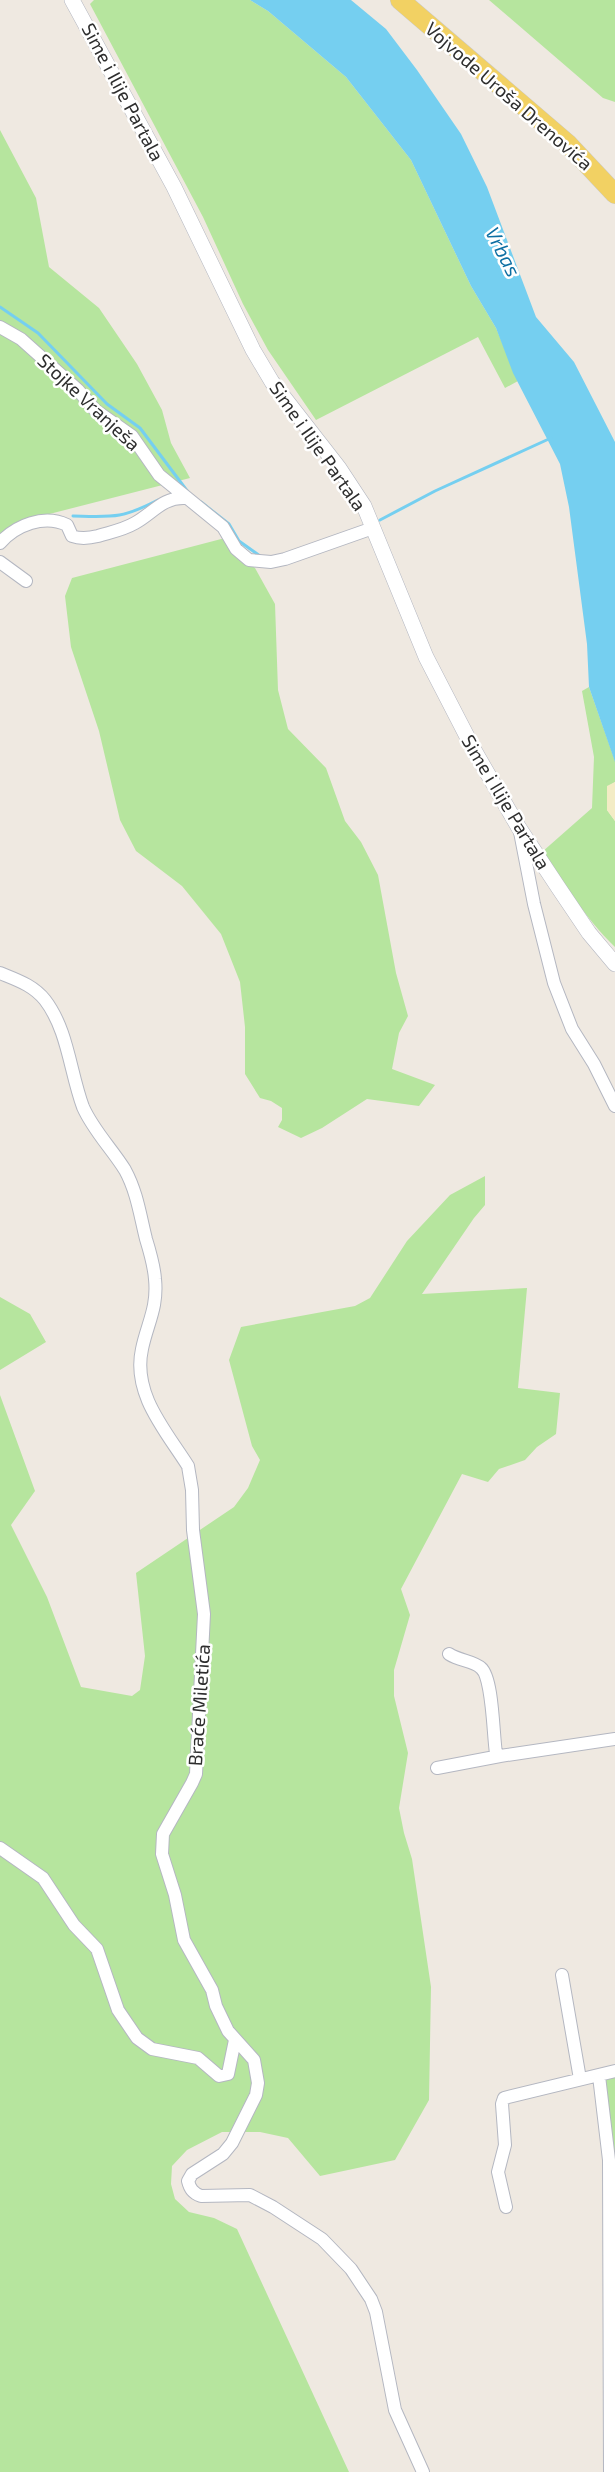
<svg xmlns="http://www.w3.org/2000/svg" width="615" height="2472" font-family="'Exo 2',sans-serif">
<rect width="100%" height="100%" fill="#efe9e1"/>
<!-- green -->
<path fill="#b6e59e" d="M 94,0 L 250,0 L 268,11 L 346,77 L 411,160 L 471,286 L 496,328 L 518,381 L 505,388 L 478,337 L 316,420 L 268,350 L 243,304 L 203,217 L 90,4 Z
M 489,0 L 615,0 L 615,102 L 603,98 Z
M 0,130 L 36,198 L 49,267 L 99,308 L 137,364 L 162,410 L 171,443 L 190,478 L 22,521 L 0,540 Z
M 225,538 L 232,551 L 255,568 L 275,604 L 278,690 L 288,729 L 326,768 L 345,821 L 361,842 L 378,875 L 396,973 L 408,1016 L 399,1033 L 392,1069 L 435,1085 L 419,1106 L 367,1099 L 322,1128 L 301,1138 L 278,1127 L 282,1120 L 282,1108 L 271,1101 L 260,1098 L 245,1074 L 245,1027 L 240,982 L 221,934 L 182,886 L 136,851 L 120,820 L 99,731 L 71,647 L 65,596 L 72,578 Z
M 589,687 L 615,761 L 615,782 L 607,787 L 607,810 L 615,821 L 615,947 C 584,917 567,886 542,852 L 592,808 L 594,757 L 582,691 Z
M 485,1176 L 485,1205 L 474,1218 L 422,1294 L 527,1288 L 518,1388 L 560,1393 L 556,1434 L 537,1447 L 525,1460 L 499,1469 L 488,1482 L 462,1474 L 401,1589 L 410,1615 L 394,1670 L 394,1696 L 408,1753 L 399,1808 L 404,1833 L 412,1859 L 431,1987 L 429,2100 L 395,2160 L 320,2176 L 288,2138 L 260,2132 L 222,2132 L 187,2150 L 172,2166 L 171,2184 L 175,2199 L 189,2212 L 214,2218 L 237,2229 L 349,2472 L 0,2472 L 0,1395 L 35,1491 L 11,1525 L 47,1597 L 81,1687 L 132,1696 L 140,1690 L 145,1656 L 136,1573 L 234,1507 L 248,1488 L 260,1460 L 252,1446 L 229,1360 L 241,1327 L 355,1306 L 370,1298 L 407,1241 L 450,1195 Z
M 0,1297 L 30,1314 L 46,1342 L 0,1370 Z
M 615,2071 L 615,2183 L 603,2075 Z"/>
<!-- sand -->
<path fill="#f3ecc5" d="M 615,782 L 615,821 L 607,810 L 607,786 Z"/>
<!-- water -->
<path fill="#75cff0" d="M 250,0 L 351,0 L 386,29 L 417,70 L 461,134 L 487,187 L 536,317 L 574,362 L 615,442 L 615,762 L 589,687 L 587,644 L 569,507 L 560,464 L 513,373 L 496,328 L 471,286 L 411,160 L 346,77 L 268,11 Z"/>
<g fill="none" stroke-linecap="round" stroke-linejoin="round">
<!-- stream -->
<path stroke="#75cff0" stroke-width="3" d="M 0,307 L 38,333 L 107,404 L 140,428 L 188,492
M 201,502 L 229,524 L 239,541 L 260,556
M 73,516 C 113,517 121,519 158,500
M 380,520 L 435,491 L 551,438"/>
<!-- minor casing -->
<g stroke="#b4b7c1" stroke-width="14">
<path id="minor" d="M 0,327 L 21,339 L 78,390 L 95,410 L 132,436 L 159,475 L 223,527 L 236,549 L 249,560 L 271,562 L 285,559 L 373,528
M 0,543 C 16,525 44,514 67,525 L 72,536 C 80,539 90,538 98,536 C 111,532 123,530 135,523 C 153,513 163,497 185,498
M 0,562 L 26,581
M 520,832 L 534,904 L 554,983 L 572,1029 L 594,1064 L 615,1106
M 0,973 C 17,980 33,985 45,1000 C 68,1030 70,1072 83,1107 C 93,1130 112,1149 125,1170 C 137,1192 140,1215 146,1239 C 150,1252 154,1265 155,1279 C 158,1308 147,1324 142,1349 C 132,1394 166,1431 188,1466 L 192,1490 L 193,1530 L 204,1614 L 196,1774 L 192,1783 L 163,1834 L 162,1854 L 175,1895 L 184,1940 L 212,1990 L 216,2006 L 228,2031 L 254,2060 L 258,2083 L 256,2095 L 232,2143 L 223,2154 L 192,2174 L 188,2181 C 190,2189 193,2193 201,2196 L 250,2195 L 273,2207 L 322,2239 L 351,2269 L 371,2299 L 376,2312 L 395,2410 L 423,2472
M 449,1654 C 460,1661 474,1661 481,1668 C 493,1678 493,1735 496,1753 L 500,1756 L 615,1739
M 437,1768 L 500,1756
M 0,1848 L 43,1878 L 74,1925 L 97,1949 L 118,2010 L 137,2038 L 152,2049 L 198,2058 L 219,2076 L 228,2074 L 235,2040
M 562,1975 L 580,2079
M 599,2076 L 609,2160 L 610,2472
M 506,2207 L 498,2172 L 505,2145 L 502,2104 L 504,2098 L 615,2071"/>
</g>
<!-- tertiary casing -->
<g stroke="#b4b7c1" stroke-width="16">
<path id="tertiary" d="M 72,0 L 174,187 L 253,350 L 272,382 L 339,468 L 364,506 L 426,657 L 474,750 L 519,828 L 558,887 L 589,933 L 615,964"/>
</g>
<!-- primary casing -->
<g stroke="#c9c9c9" stroke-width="20">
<path id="primary" d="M 400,0 L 568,144 L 615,194"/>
</g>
<!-- minor -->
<use href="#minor" stroke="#fff" stroke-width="12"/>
<!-- tertiary -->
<use href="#tertiary" stroke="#fff" stroke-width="15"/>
<!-- primary -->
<use href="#primary" stroke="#f2d163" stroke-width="19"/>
</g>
<g text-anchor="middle" stroke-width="5" stroke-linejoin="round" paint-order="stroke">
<!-- street labels -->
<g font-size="19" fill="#2e2e2e" stroke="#fff">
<text transform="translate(123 92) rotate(62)" y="7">Sime i Ilije Partala</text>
<text transform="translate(509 96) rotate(41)" y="7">Vojvode Uroša Drenovića</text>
<text transform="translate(89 402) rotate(43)" y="7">Stojke Vranješa</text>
<text transform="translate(318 446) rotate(55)" y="7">Sime i Ilije Partala</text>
<text transform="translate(506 802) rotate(59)" y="7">Sime i Ilije Partala</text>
<text transform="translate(199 1705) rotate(-86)" y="7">Braće Miletića</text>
</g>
<!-- water labels -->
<g font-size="20" font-style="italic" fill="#0d6fa3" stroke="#fff">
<text transform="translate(503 252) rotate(63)" y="7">Vrbas</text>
</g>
</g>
</svg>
